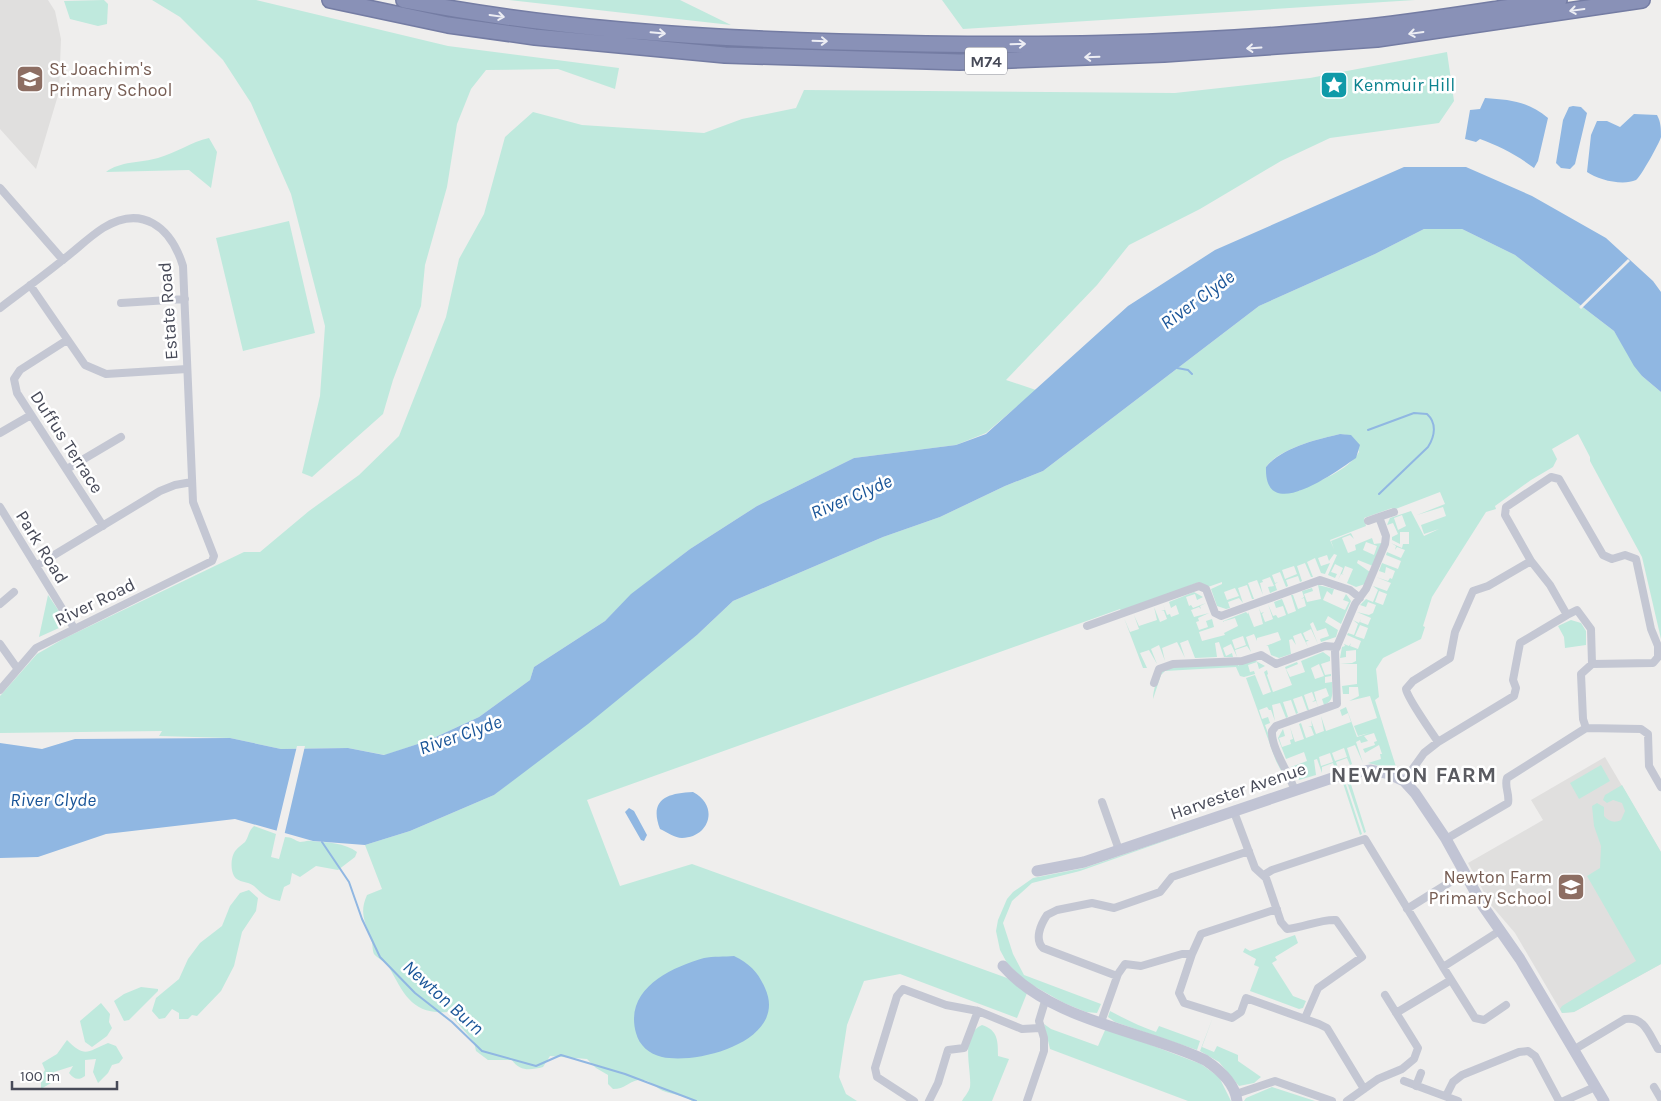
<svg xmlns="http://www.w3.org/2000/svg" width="1661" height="1101" font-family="Karla,sans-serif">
<rect width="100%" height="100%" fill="#efeeed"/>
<!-- education -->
<path fill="#e0dfde" d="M 0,0 L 48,0 L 55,11 L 61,39 L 59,92 L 36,169 L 0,129 Z
M 1605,757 L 1661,852 L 1661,964 L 1574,1012 L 1562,1013 L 1515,933 L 1491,905 L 1468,863 L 1543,820 L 1531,800 Z"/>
<!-- green -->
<path fill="#bfe9dd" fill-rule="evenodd" d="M 104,0 L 108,4 L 107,24 L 98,26 L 70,19 L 64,1 Z
M 152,0 L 256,0 L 448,46 L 619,68 L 615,89 L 558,69 L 486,70 L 471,89 L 457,124 L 447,187 L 425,265 L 421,306 L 393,380 L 383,414 L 312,477 L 302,473 L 320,396 L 325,326 L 291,194 L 251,103 L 223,60 L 180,17 Z
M 509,0 L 680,0 L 731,25 Z
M 942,0 L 1415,0 L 963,29 Z
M 1447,52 L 1454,101 L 1439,123 L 1330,138 L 1281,161 L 1200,209 L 1129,245 L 1097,285 L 1006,380 L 1036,390 L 986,433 L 956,445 L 854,458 L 757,506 L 690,549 L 632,594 L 605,621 L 534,667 L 530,680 L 479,717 L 427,741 L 385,755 L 348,748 L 281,749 L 230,738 L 159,736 L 162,731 L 0,733 L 0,696 L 37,654 L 65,638 L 244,552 L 260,552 L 309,511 L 359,475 L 399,436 L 446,317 L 459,259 L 484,214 L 505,137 L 533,112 L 582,125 L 704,133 L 742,119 L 796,108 L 804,90 L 1175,93 L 1310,78 Z
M 209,138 L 217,152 L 211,188 L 189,170 L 106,172 C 120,161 141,163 158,158 C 176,153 191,142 209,138 Z
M 289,221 L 315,333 L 243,351 L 216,238 Z
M 1424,229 L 1462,229 L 1515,255 L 1614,331 L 1642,376 L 1661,392 L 1661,639 L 1642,557 L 1590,461 L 1590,457 L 1578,434 L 1552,449 L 1557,459 L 1553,467 L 1531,480 L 1495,506 L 1496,509 L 1486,512 L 1432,597 L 1423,626 L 1425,627 L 1421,639 L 1383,658 L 1376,669 L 1379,697 L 1375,700 L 1397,770 L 1368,763 L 1381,759 L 1380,754 L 1382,754 L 1379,745 L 1365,753 L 1363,749 L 1375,745 L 1374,742 L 1377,741 L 1374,733 L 1364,736 L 1368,741 L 1361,743 L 1360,740 L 1356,742 L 1363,763 L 1355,745 L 1347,748 L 1352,764 L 1350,765 L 1347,758 L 1336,762 L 1338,768 L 1335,769 L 1333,763 L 1322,767 L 1322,773 L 1317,759 L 1314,760 L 1316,775 L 1299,780 L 1291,767 L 1307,761 L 1304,752 L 1286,759 L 1278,738 L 1283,729 L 1285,736 L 1279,738 L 1282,747 L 1291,744 L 1290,740 L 1293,739 L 1290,727 L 1295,742 L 1304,739 L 1299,724 L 1301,723 L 1306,738 L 1314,735 L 1311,727 L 1308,727 L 1312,726 L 1311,720 L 1316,734 L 1324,731 L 1321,716 L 1326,731 L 1351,722 L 1348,713 L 1342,716 L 1340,710 L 1346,707 L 1357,737 L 1369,733 L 1358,736 L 1354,726 L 1377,718 L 1370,696 L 1349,701 L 1359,696 L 1358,687 L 1349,687 L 1349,694 L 1343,694 L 1342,686 L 1357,684 L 1357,664 L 1340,664 L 1352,663 L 1356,661 L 1356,650 L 1346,651 L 1346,657 L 1340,658 L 1342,647 L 1345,646 L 1344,644 L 1349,646 L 1351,643 L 1350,646 L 1358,649 L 1361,641 L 1347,635 L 1348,633 L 1354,635 L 1358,624 L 1353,620 L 1359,623 L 1361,619 L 1360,622 L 1368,625 L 1371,618 L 1357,612 L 1369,615 L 1373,613 L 1376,605 L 1368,602 L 1366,607 L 1360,605 L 1366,599 L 1373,602 L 1378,590 L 1373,586 L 1387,591 L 1391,583 L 1376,577 L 1388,581 L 1390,578 L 1392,579 L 1395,571 L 1386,567 L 1385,573 L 1379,571 L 1382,563 L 1398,569 L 1401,561 L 1386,555 L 1387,552 L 1401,558 L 1405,550 L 1397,547 L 1395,550 L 1396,546 L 1391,543 L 1402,548 L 1403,544 L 1409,544 L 1409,532 L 1400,532 L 1400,544 L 1392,540 L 1392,537 L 1398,534 L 1393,523 L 1387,525 L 1390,518 L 1411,511 L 1424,536 L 1439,529 L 1424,534 L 1421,525 L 1446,516 L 1443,507 L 1417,515 L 1445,504 L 1440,492 L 1393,510 L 1392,508 L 1364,518 L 1366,526 L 1330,540 L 1334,549 L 1331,541 L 1351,533 L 1354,539 L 1350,535 L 1342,538 L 1348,553 L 1356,550 L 1355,545 L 1372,538 L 1374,544 L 1382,543 L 1373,566 L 1358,560 L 1357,563 L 1370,572 L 1365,584 L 1356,587 L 1347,583 L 1353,569 L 1345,566 L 1342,574 L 1344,575 L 1341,574 L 1338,580 L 1343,568 L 1335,564 L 1331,572 L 1337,574 L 1335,578 L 1328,575 L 1337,555 L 1334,554 L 1329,561 L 1327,555 L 1318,558 L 1321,566 L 1330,563 L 1325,574 L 1321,573 L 1315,558 L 1307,562 L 1313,577 L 1311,577 L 1305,563 L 1297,566 L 1302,581 L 1300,582 L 1298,576 L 1286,580 L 1288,586 L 1286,587 L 1280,572 L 1272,575 L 1275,583 L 1278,582 L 1275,584 L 1277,590 L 1270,593 L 1268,587 L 1274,586 L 1270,577 L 1262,580 L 1263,582 L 1260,583 L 1263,595 L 1257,580 L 1248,583 L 1254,599 L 1252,599 L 1247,585 L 1238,588 L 1243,603 L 1239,598 L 1228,602 L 1230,608 L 1226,609 L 1217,606 L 1211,589 L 1222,584 L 1222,582 L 1208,587 L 1199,582 L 1122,612 L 1120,609 L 587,800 L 620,886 L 692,864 L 1007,978 L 1027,993 L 1017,1018 L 900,974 L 864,981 L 847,1025 L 839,1077 L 846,1094 L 857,1101 L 692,1101 C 684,1095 675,1095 666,1092 C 655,1089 651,1078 638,1080 C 628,1082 625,1089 613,1089 L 608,1084 L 608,1075 L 596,1068 L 587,1059 L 550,1056 L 543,1067 C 531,1070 520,1072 512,1060 L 488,1060 L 476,1051 L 474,1042 L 448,1012 C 412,1015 404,994 389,967 C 385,961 378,959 374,954 C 372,950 373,943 371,939 C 365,921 359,913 367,895 L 382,889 L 365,845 L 410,831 L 494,795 L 697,635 L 733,601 L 883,537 L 940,517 L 1005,486 L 1043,471 L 1259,306 L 1375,254 ZM 1340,434 C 1354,435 1356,439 1359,452 C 1348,471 1318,481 1299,491 L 1266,467 C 1280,448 1318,439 1340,434 ZM 1402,515 L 1406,526 L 1398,530 L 1394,518 ZM 1366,542 L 1377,546 L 1374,555 L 1363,550 ZM 1294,566 L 1297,574 L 1285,579 L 1282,570 ZM 1235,588 L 1239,596 L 1227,600 L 1224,592 ZM 1379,591 L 1387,594 L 1383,605 L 1375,602 ZM 1360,625 L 1368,628 L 1364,639 L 1355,636 ZM 1344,748 L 1347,757 L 1335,761 L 1332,753 ZM 1330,753 L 1333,762 L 1321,766 L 1319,757 Z
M 1318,585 L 1334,589 L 1332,595 L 1327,591 L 1323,600 L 1345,610 L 1349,602 L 1343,600 L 1346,594 L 1351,601 L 1341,624 L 1328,616 L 1325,622 L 1338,630 L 1336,637 L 1321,642 L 1320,639 L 1329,636 L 1326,628 L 1317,631 L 1313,622 L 1310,624 L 1318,644 L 1311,629 L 1303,633 L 1306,640 L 1309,640 L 1306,642 L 1308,647 L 1301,633 L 1293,636 L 1296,645 L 1292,639 L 1289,640 L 1291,654 L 1279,658 L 1271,655 L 1268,646 L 1266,646 L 1281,640 L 1278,632 L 1257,638 L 1257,641 L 1254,634 L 1246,637 L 1251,652 L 1247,646 L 1235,650 L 1237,657 L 1231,644 L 1223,648 L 1226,656 L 1232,653 L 1233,657 L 1224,657 L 1219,642 L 1215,643 L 1217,657 L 1195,658 L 1188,640 L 1180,643 L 1185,658 L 1177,642 L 1162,648 L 1165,661 L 1159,645 L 1151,649 L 1157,664 L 1149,650 L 1140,653 L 1147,668 L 1143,668 L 1124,618 L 1130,632 L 1139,629 L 1134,615 L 1139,626 L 1157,620 L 1154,607 L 1160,622 L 1167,619 L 1164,611 L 1161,611 L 1165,610 L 1163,604 L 1167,615 L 1170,614 L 1171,617 L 1179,614 L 1176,605 L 1171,608 L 1169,602 L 1194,592 L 1203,597 L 1197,600 L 1195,594 L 1186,597 L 1189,606 L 1191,605 L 1193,608 L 1206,603 L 1200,606 L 1201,609 L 1199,607 L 1191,610 L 1194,617 L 1209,613 L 1198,618 L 1199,621 L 1196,622 L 1199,630 L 1208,627 L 1206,621 L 1212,619 L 1214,627 L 1199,632 L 1202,641 L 1225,635 L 1224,633 L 1238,626 L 1235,618 L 1221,622 L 1246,612 L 1248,614 L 1248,612 L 1254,627 L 1263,624 L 1259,608 L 1261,613 L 1264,612 L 1262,614 L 1265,622 L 1273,619 L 1268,604 L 1273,616 L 1276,615 L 1278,618 L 1286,615 L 1283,606 L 1276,608 L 1274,602 L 1282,599 L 1288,614 L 1296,611 L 1291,595 L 1293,595 L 1298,609 L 1306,606 L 1304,598 L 1301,599 L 1304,597 L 1302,591 L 1312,588 L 1313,591 L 1304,594 L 1307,602 L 1321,599 ZM 1243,636 L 1246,645 L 1235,649 L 1232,640 Z
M 48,595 L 63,617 L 59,628 L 39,637 Z
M 1571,620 L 1581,623 L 1586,631 L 1586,645 L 1565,648 L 1564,637 L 1558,626 Z
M 1323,652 L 1330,657 L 1330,661 L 1321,664 L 1325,675 L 1331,674 L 1331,676 L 1325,677 L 1325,683 L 1332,682 C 1332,691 1335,701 1324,705 L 1322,699 L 1329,696 L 1326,688 L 1314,692 L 1318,707 L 1316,701 L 1312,702 L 1315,700 L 1312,692 L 1304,695 L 1309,710 L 1307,710 L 1302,696 L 1293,699 L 1298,713 L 1296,714 L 1291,700 L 1283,702 L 1288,717 L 1286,718 L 1280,703 L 1272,705 L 1275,721 L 1271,710 L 1269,710 L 1267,707 L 1259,710 L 1262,719 L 1268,717 L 1270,723 L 1265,725 L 1278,760 L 1288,779 L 1286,780 L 1276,761 L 1246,678 L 1255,675 L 1263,695 L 1271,692 L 1264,672 L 1267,670 L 1268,674 L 1267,675 L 1273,692 L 1292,685 L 1285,667 L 1297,662 L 1298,664 L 1286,669 L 1290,677 L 1305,672 L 1301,661 ZM 1319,664 L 1324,676 L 1315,679 L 1311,668 Z
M 1254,660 L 1265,666 L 1259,669 L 1257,662 L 1248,665 L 1250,672 L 1254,671 L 1255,674 L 1244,677 L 1240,676 L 1236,667 L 1165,671 L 1161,675 L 1153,699 C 1153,691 1157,675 1164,670 C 1173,663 1223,665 1237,664 L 1239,666 L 1239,664 Z
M 1601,765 L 1610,781 L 1579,799 L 1570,783 Z
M 1349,778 L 1366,832 L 1364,833 L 1346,779 Z
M 1344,779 L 1362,834 L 1360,835 L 1342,780 Z
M 1622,785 L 1661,852 L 1661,964 L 1574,1012 L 1562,1013 L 1560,1009 L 1562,1006 L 1636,961 L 1587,876 L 1600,868 L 1601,846 L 1594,826 L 1592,806 L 1597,803 L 1604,807 L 1604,816 C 1609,822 1615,823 1621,820 L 1625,811 L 1622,803 L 1613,800 L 1607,803 L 1603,800 L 1605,795 Z
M 1227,819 L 1080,871 L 1032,883 L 1012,901 L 1003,923 L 1013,954 L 1024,975 L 1101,1004 L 1097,1013 L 1086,1012 L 1064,1003 L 1025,981 L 1007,963 L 1000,950 L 996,931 L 998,920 L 1007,899 L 1013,892 L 1033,878 L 1084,868 Z
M 254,826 L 276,834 L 271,857 L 279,859 L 285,837 C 292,837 294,840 300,842 C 303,842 308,840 311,841 C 325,842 346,843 357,852 L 355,857 L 338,870 L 316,866 L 300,877 L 292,873 L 290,884 L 284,887 L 280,901 C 268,899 262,894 254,886 C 248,881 238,883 234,876 C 230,869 231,855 236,850 C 238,847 242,845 245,842 C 249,837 248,831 254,826 Z
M 249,890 L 258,898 L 256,911 L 242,932 L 234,966 L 221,991 L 197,1016 L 192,1015 L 188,1019 L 179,1019 L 179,1013 L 172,1009 L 165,1018 L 159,1019 L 152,1011 L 156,998 L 179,979 L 188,959 L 200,943 L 222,926 L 230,906 L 240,893 Z
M 1295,935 L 1298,943 L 1275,957 L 1277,960 L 1272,963 L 1293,996 L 1306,1001 L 1303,1008 L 1299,1009 L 1250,991 L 1259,967 L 1254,965 L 1256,959 L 1243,952 L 1245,948 L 1250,951 Z
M 141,987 L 158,989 L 158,991 L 129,1020 L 124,1021 L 114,1001 L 124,994 Z
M 101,1003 L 110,1014 L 109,1022 L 112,1028 L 107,1036 L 92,1047 L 85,1042 L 80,1021 Z
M 1110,1011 C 1125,1019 1139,1026 1156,1032 L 1159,1026 L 1200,1041 L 1197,1050 L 1115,1022 L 1108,1017 Z
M 1213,1017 L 1202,1047 L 1214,1052 L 1217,1046 L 1238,1055 L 1238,1061 L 1261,1077 L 1254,1083 L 1239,1086 L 1219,1062 L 1200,1051 Z
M 1044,1024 L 1051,1029 L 1098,1046 L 1106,1028 L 1201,1064 L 1219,1077 L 1231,1101 L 1188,1101 L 1050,1049 Z
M 982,1025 C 998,1030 998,1041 998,1056 L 1009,1059 L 992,1101 L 962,1101 C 964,1097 969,1092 970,1087 C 972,1069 959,1035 982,1025 Z
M 67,1040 C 85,1058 87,1052 108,1043 L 116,1046 L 123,1058 L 119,1063 L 112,1065 L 108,1073 L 98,1083 L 93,1072 L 96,1059 L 85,1060 L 85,1076 C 78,1081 74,1079 69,1073 L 73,1066 L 54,1072 L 56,1080 L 41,1089 L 41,1077 L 45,1070 L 42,1063 L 57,1054 Z
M 1272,1087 L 1315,1101 L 1244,1101 L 1246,1098 Z"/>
<!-- water -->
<path fill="#90b7e2" d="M 1485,98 C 1511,100 1528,101 1548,118 L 1538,161 L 1534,168 C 1517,155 1499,146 1480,139 L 1476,142 L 1465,139 L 1470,110 L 1480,109 Z
M 1573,106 L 1581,107 L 1587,113 L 1575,164 L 1570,169 L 1561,168 L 1556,163 L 1563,120 L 1569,107 Z
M 1634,114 L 1657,115 C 1661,122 1661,129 1661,137 C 1660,142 1640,178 1636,180 C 1623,186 1598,180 1587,172 L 1591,135 L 1597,121 L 1607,121 L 1620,127 Z
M 1404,167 L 1466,167 L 1532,196 L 1606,238 L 1653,281 L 1661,292 L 1661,392 L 1642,376 L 1634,366 L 1614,331 L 1515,255 L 1462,229 L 1424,229 L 1375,254 L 1259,306 L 1043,471 L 1005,486 L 940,517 L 883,537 L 733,601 L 697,635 L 588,724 L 494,795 L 410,831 L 365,845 L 313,841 L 235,819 L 106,834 L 38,857 L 0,858 L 0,743 L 42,749 L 75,739 L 230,738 L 281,749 L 348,748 L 384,755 L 427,741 L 479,717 L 530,680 L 534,667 L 605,621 L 631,594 L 690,549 L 757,506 L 854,458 L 956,445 L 986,434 L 1128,306 L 1215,250 Z
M 1340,434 L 1351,435 L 1360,445 L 1356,458 C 1334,473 1264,525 1266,467 C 1281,448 1318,439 1340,434 Z
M 693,792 C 720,806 709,838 682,838 C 675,838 667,832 660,829 C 649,800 666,793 693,792 Z
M 629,808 L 634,811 L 647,835 L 644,841 L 641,840 L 625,812 Z
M 734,956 C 750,964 758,972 765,988 C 789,1040 699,1065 662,1057 C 649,1054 639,1045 636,1033 C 624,990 669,968 704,958 C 713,956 725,957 734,956 Z"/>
<!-- pier -->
<path fill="#efeeed" d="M 1628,259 L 1630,261 L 1581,309 L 1579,307 Z
M 297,746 L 305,746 L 284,836 L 276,833 Z"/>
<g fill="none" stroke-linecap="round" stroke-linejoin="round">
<!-- stream -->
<path stroke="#90b7e2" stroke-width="2" d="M 1177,368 L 1188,370 L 1192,374
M 1368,430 L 1414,413 L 1427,414 C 1437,423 1435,436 1428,447 L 1379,494
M 322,842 L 349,882 L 362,919 L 380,957 L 415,993 L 452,1022 L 482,1051 L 536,1066 L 561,1055 L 625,1074 L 696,1101"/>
<!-- highway casing -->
<g stroke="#747ca3" stroke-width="18">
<path id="highway" d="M 330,0 L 448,25 L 535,37 L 725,55 L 960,62 L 1164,54 L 1377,39 L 1642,0
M 404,0 C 547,28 693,38 839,42 C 1015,47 1192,46 1368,27 C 1432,20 1495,9 1559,0"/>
</g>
<!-- street -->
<path stroke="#c4c7d3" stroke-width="8" d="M 0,188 L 63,260
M 30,285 L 85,365 L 106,374 L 187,369
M 121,303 L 185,299
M 0,308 C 21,292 43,276 64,259 C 77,249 89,237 103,228 C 142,204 171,227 183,266 L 193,502 L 214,556 L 212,561 L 36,648 L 0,690
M 67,340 L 20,370 L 14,379 L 17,393 L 103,526
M 0,433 L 31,415
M 67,469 L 121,437
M 0,507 L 74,628
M 1368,521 L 1379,517
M 36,566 L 160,491 L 175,485 L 192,482
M 0,604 L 14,592
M 1087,626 L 1199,586 L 1206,589 L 1215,613 L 1221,616 L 1320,580 L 1350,590 L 1360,598
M 0,644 L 17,668
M 1154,683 L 1159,669 L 1173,664 L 1242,661 L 1261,655 L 1276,664 L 1325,646 L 1337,647
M 1586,728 L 1583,719 L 1581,674 L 1592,664 L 1653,663 L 1658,657 L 1658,646 L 1651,629 L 1636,559 L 1625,555 L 1612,559 L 1603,555 L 1559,479 L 1551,477 L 1506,507 L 1505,515 L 1531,561 L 1550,585 L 1567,615 L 1577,610 L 1591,629 L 1592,664
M 1438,742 C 1431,731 1407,698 1406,689 L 1413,681 L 1450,658 L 1455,632 L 1473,591 L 1488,586 L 1531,561
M 1404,781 L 1424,753 L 1438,742 L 1514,696 L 1516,688 L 1513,680 L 1520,643 L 1567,615
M 1295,791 C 1289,772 1271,749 1272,731 L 1276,726 L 1337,704 L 1335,651 L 1355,604 L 1366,589 L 1385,544 L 1386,536 L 1379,517 L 1394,512
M 1102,802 L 1119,850
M 1234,812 L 1255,868 L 1266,878 L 1281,922 L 1287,929 C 1304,928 1319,919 1336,920 L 1362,957 L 1318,988 L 1305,1018
M 1446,839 L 1508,803 C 1510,794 1504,787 1507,778 L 1586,728 L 1641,729 L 1648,734 L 1649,766 L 1661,787
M 1264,875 L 1272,870 L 1365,839 L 1443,967 L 1501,930
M 1407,909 L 1455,879
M 1192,954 L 1179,993 L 1184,1003 L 1232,1018 L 1241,1012 L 1246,998 L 1319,1024 L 1327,1028 L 1364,1089
M 1443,967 L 1475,1018 L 1484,1020 L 1506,1005
M 1117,976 L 1043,948 C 1034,939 1041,924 1047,915 L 1057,910 L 1092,903 L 1114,908 L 1160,892 L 1172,877 L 1249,851
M 1396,1013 L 1451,980
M 1101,1022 L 1118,974 L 1125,964 L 1141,966 L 1182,954 L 1192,954 L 1201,934 L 1277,909
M 1575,1049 L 1625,1019 C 1644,1016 1649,1034 1658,1049 L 1661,1049
M 1404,1081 L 1458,1101
M 1416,1086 L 1421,1073
M 1654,1087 L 1661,1099
M 1236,1094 L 1275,1081 L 1332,1101
M 1446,1096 L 1453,1082 L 1462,1075 L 1519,1052 L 1528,1051 L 1535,1056 L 1559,1101
M 914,1101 L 877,1077 L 875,1068 L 897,996 L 903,989 L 946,1005 L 978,1011 L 1022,1029 L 1040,1028
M 929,1101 L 938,1083 L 948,1050 L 964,1048 L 978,1011
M 1027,1101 L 1044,1051 L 1044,1038 L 1039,1021 L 1046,998
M 1347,1101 L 1378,1079 L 1402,1069 L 1414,1059 L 1418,1048 L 1385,995
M 1564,1101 L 1595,1087"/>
<!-- secondary -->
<path stroke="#c1c4d4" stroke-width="11" d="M 1037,871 L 1084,862 L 1344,774 L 1371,770 L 1389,774 L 1404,781 L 1415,793 L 1446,839 L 1483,906 L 1520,959 L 1604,1101
M 1003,966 C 1051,1021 1142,1030 1205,1060 C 1220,1070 1235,1083 1237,1101"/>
<!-- highway -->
<use href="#highway" stroke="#8991b7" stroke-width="15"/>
</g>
<!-- one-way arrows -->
<defs><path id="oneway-shaft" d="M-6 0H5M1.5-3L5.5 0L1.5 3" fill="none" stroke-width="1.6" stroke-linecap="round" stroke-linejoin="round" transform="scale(1.25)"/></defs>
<g stroke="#edeef4">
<use href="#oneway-shaft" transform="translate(1577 10) rotate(172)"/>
<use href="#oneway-shaft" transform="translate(497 16) rotate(8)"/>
<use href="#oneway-shaft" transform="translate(658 33) rotate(5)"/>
<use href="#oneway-shaft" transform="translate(1416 33) rotate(172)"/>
<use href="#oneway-shaft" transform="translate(820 41) rotate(2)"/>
<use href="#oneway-shaft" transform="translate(1018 44) rotate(-1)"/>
<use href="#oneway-shaft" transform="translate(1254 48) rotate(176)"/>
<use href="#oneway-shaft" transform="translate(1092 57) rotate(178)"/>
</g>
<!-- icons -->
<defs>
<g id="school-square" transform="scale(1.4375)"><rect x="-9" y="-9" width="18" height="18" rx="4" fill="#8d6e63" stroke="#fff"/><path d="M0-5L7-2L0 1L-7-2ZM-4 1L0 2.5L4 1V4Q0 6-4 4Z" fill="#fff"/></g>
<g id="sight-square" transform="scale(1.4375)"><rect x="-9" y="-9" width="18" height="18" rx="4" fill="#0f9aa8" stroke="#fff"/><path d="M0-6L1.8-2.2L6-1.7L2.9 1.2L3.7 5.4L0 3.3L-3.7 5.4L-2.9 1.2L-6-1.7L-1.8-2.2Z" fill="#fff"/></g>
</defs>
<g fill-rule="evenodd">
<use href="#school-square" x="30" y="79"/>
<use href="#sight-square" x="1334" y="85"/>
<use href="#school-square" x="1571" y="887"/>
</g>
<g text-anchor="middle" stroke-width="5" stroke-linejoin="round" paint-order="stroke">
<!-- shield labels -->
<rect fill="#fff" stroke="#7e808a" stroke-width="1" x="965" y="47.5" width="42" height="27" rx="4"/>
<g font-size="16" font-weight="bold" fill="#474a58">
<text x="986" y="67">M74</text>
</g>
<!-- education labels -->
<g font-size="18" fill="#785e54" stroke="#fff" text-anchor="start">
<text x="49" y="75">St Joachim's<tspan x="49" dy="21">Primary School</tspan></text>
<text x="1552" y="883" text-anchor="end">Newton Farm<tspan x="1552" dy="21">Primary School</tspan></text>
</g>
<!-- culture labels -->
<g font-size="18" fill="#0d838f" stroke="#fff" text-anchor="start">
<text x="1353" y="91">Kenmuir Hill</text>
</g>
<!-- street labels -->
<g font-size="18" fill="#474a58" stroke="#fff">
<text transform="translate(168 311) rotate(-94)" y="6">Estate Road</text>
<text transform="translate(67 442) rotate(57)" y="6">Duffus Terrace</text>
<text transform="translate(42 547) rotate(58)" y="6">Park Road</text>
<text transform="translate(95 602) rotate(-26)" y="6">River Road</text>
<text transform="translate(1238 791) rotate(-19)" y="6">Harvester Avenue</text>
</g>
<!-- water labels -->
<g font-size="19" font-style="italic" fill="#1a5598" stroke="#fff">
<text transform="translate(1197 299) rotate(-36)" y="7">River Clyde</text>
<text transform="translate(851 496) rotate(-23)" y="7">River Clyde</text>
<text transform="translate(460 734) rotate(-19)" y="7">River Clyde</text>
<text x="53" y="806">River Clyde</text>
<text transform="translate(444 997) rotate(42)" y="7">Newton Burn</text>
</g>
<!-- district labels -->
<g font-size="22" font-weight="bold" letter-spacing="1" fill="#5a5b61" stroke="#fff">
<text x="1414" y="782">NEWTON FARM</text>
</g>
</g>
<!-- scale -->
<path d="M12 1081v8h105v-8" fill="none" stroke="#474a58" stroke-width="2.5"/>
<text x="20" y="1081" font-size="15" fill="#474a58" stroke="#ffffff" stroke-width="4" paint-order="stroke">100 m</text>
</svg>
